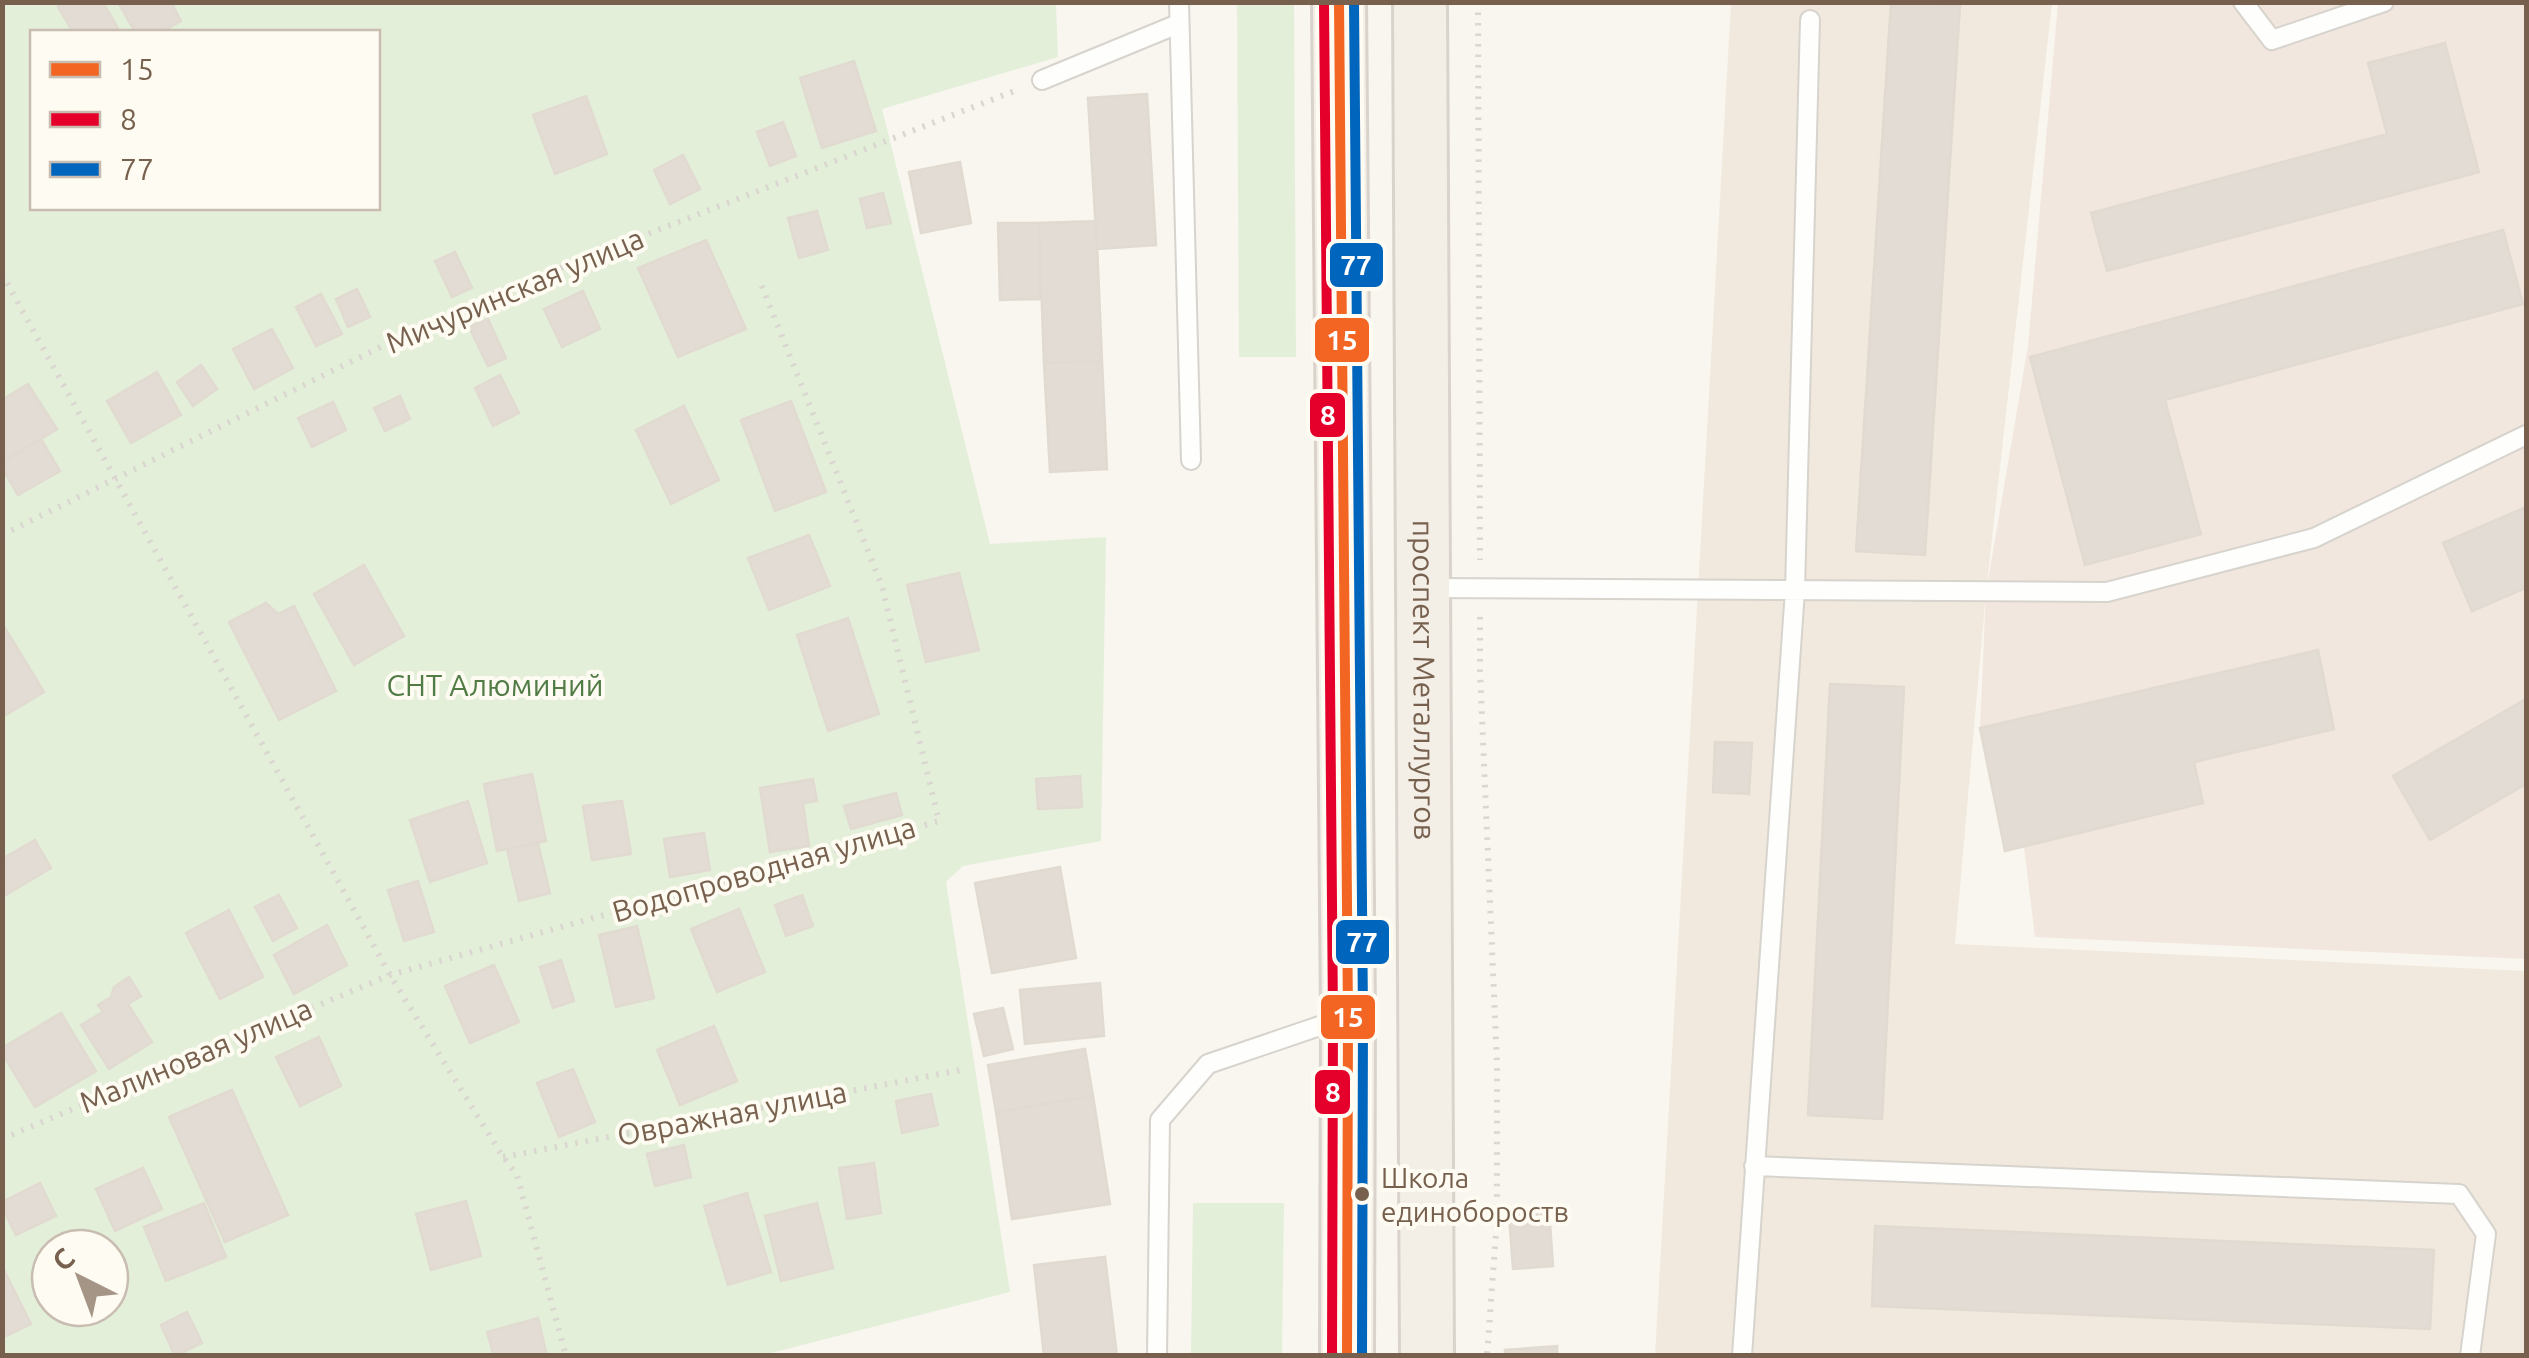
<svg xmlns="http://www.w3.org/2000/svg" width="2529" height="1358" font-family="Ubuntu,sans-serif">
<rect width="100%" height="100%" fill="#f8f6ef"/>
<!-- residential -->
<path fill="#f1e9dd" d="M 1731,3 L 2052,3 L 1986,592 L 1955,944 L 2526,971 L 2526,1355 L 1655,1356 Z"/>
<!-- commercial -->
<path fill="#f2e7de" d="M 2058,3 L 2526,3 L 2526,959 L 2035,937 L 2024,847 L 2005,851 L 1980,728 L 1986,592 L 2028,346 Z"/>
<!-- green -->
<path fill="#e4efda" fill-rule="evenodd" d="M 3,3 L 1056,3 L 1058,57 L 882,109 L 990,544 L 1106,537 L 1101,841 L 963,866 L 946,882 L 1010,1292 L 763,1355 L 3,1356 ZM 32,32 L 378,32 L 378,208 L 32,208 ZM 50,1248 L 110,1248 L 110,1308 L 50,1308 Z
M 1237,3 L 1294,3 L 1296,357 L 1239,357 Z
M 1193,1203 L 1284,1203 L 1282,1355 L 1191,1355 Z"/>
<!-- building -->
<path fill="#e3dcd4" stroke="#e1dad1" stroke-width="2.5" d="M 66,2 L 103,2 L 120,32 L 73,32 L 58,7 Z
M 118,2 L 171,2 L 181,21 L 161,32 L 135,32 Z
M 1891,2 L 1960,5 L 1925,555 L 1856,551 Z
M 2445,43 L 2479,172 L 2107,271 L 2091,213 L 2387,134 L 2368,63 Z
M 854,61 L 876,131 L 822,148 L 800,78 Z
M 1147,94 L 1156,245 L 1097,249 L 1088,98 Z
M 586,96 L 607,154 L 555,174 L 533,115 Z
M 783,122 L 796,156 L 770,166 L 757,132 Z
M 683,155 L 700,189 L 670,204 L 654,170 Z
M 960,162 L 971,223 L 921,233 L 909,172 Z
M 883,193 L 891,223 L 867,228 L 860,199 Z
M 817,211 L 828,250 L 799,258 L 788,218 Z
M 1096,221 L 1102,361 L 1044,363 L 1039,223 Z
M 998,223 L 1039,223 L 1040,299 L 1000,300 Z
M 2503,230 L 2523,304 L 2165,400 L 2201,534 L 2085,565 L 2030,357 Z
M 706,240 L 746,329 L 678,357 L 638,268 Z
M 455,252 L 472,288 L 452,297 L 435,261 Z
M 357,289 L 370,317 L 348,327 L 336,299 Z
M 583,291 L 600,329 L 562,347 L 544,309 Z
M 321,294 L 342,334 L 316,346 L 296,307 Z
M 488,319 L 506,358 L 488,366 L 469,327 Z
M 272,329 L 293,368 L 254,389 L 233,349 Z
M 1102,361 L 1107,469 L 1050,472 L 1044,363 Z
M 201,365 L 217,389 L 193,406 L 177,382 Z
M 157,372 L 181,415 L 131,443 L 107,401 Z
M 500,375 L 519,413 L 493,426 L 475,388 Z
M 28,384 L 57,429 L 7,460 L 2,454 L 2,400 Z
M 400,396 L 410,419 L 385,431 L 374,408 Z
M 791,401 L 826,492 L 775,511 L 741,420 Z
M 333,402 L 346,430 L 312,447 L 298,418 Z
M 684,406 L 719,480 L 671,504 L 636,430 Z
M 41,439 L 60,471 L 18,495 L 2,468 L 2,462 Z
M 2526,507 L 2526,588 L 2472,611 L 2443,543 Z
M 809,535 L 830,586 L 769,610 L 748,558 Z
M 364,565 L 404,636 L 354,665 L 314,594 Z
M 959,573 L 979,650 L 926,662 L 907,585 Z
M 266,603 L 278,614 L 294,606 L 336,691 L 279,720 L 229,622 Z
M 848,618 L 879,714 L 828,731 L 797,635 Z
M 2,623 L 44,692 L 2,717 Z
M 2318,650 L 2334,729 L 2194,762 L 2203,803 L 2005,851 L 1980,728 Z
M 1830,684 L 1904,687 L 1882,1119 L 1808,1115 Z
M 2526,699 L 2526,784 L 2430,840 L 2393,776 Z
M 1715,742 L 1752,743 L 1749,794 L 1713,792 Z
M 532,774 L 546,841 L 497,851 L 484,784 Z
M 1080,776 L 1082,807 L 1038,809 L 1036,779 Z
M 813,779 L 817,801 L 803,803 L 809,846 L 770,852 L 760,788 Z
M 896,793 L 902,815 L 851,829 L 844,806 Z
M 468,801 L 487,863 L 430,882 L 410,820 Z
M 622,801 L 631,854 L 592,860 L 583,806 Z
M 704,833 L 710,870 L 670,877 L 664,839 Z
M 35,840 L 51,868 L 2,897 L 2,859 Z
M 538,843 L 550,893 L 519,901 L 507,849 Z
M 1060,867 L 1076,958 L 992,973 L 975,883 Z
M 418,881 L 434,932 L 404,941 L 388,890 Z
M 279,895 L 297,928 L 273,941 L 255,907 Z
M 802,895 L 813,926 L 786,936 L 775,905 Z
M 739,909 L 765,972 L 717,992 L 691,929 Z
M 229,910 L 263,977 L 220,999 L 186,933 Z
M 327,925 L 347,965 L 294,994 L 274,955 Z
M 637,926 L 654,998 L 616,1007 L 599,935 Z
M 561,960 L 574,1001 L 553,1008 L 540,967 Z
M 494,965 L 519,1022 L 470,1043 L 445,986 Z
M 129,977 L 141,996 L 128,1004 L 152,1042 L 109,1069 L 81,1025 L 103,1012 L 98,1005 L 111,997 L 114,987 Z
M 1100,983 L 1104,1036 L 1025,1044 L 1020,990 Z
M 1003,1008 L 1013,1049 L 984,1056 L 974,1014 Z
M 61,1013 L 96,1071 L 35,1107 L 2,1053 L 2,1048 Z
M 714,1026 L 737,1081 L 680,1105 L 657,1050 Z
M 319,1037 L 341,1086 L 300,1106 L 276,1057 Z
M 1085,1049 L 1093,1096 L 996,1112 L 988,1065 Z
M 573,1069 L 595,1122 L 559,1137 L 537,1083 Z
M 232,1090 L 288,1215 L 225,1242 L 169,1117 Z
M 931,1094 L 938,1125 L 902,1133 L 896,1101 Z
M 1093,1096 L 1110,1204 L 1012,1219 L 996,1112 Z
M 684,1145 L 691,1177 L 655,1186 L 647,1154 Z
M 874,1163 L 881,1213 L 847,1219 L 839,1168 Z
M 143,1168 L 162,1209 L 115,1231 L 96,1189 Z
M 40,1183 L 56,1216 L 16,1235 L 2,1207 L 2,1202 Z
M 747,1193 L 771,1272 L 728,1285 L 704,1206 Z
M 466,1201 L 481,1256 L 431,1270 L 416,1214 Z
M 204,1203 L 226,1257 L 166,1281 L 144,1227 Z
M 817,1203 L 833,1268 L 781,1281 L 765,1216 Z
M 1549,1210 L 1553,1266 L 1513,1269 L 1509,1214 Z
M 1875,1226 L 2434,1250 L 2430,1329 L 1872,1306 Z
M 1105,1257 L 1117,1356 L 1044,1356 L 1034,1265 Z
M 2,1266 L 31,1324 L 2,1338 Z
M 187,1312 L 202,1343 L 175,1356 L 161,1325 Z
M 538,1318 L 547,1356 L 494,1356 L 487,1332 Z
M 1557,1346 L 1557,1356 L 1505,1356 L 1505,1350 Z"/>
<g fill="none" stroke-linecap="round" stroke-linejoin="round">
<!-- service casing -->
<g stroke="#d7d3cd" stroke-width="22">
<path id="service" d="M 1179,2 L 1191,460
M 2243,2 L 2272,40 L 2384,2
M 1042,80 L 1178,24
M 1428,588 L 2107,592 L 2314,538 L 2526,435
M 1754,1166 L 2459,1194 L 2486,1234 L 2470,1356
M 1157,1356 L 1160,1120 L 1208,1064 L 1343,1018
M 1742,1356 L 1795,590 L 1810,20"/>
</g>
<!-- primary casing -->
<g stroke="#d9d3cc" stroke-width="58">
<g id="primary">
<path d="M 1339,2 L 1348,1016 L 1347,1356"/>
<path id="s1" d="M 1420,2 L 1427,1356"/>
</g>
</g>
<!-- path -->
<path stroke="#dad6d0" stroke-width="6" stroke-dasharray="2.5 8" stroke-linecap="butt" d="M 1478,2 L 1480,560
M 2,274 L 390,975 L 503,1157 L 517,1175 L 566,1356
M 2,535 L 463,306 L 1017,90
M 1480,617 L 1480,670 L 1497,1065 L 1497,1219 L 1487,1356
M 2,1139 L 390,975 L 939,821 L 882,586 L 761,284
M 503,1157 L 961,1070"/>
<!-- service -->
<use href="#service" stroke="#fefefd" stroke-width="18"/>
<!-- primary -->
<use href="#primary" stroke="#f3efe7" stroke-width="52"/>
<!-- bus-1 casing -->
<g stroke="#fefbf2" stroke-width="18">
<path id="bus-1" d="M 1339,2 L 1348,1016 L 1347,1356"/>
</g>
<!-- bus-2 casing -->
<g stroke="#fefbf2" stroke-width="18">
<path id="bus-2" d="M 1324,2 L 1333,1016 L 1332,1356"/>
</g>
<!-- bus-3 casing -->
<g stroke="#fefbf2" stroke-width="18">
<path id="bus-3" d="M 1354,2 L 1363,1016 L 1362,1356"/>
</g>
<!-- bus-1 -->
<use href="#bus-1" stroke="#f26522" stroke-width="10"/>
<!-- bus-2 -->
<use href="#bus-2" stroke="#e4002b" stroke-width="10"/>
<!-- bus-3 -->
<use href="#bus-3" stroke="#0065bd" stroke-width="10"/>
</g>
<!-- markers -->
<circle fill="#77614e" stroke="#fefbf2" stroke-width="4" cx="1362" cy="1194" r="9"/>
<g text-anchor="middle" stroke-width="8" stroke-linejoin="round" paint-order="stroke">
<!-- bus labels -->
<g font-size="28" fill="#77614e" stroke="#fefbf2" text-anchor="start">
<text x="1381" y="1188">Школа<tspan x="1381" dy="34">единобороств</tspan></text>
</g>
<!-- street labels -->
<g font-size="30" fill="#77614e" stroke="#fefbf2">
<text transform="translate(515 291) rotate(-23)" y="10">Мичуринская улица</text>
<text dy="10" stroke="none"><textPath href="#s1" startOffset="678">проспект Металлургов</textPath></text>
<text transform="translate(764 870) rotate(-16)" y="10">Водопроводная улица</text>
<text transform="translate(196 1056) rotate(-23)" y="10">Малиновая улица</text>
<text transform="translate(732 1114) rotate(-11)" y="10">Овражная улица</text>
</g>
<!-- park labels -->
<g font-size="30" fill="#517c46" stroke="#fefbf2">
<text x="495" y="696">СНТ Алюминий</text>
</g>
</g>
<g stroke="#fefbf2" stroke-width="4">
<rect x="1328" y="241" width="57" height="48" rx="10" fill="#0065bd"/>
<rect x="1313" y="316" width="58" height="48" rx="10" fill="#f26522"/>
<rect x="1308" y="391" width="39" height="48" rx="10" fill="#e4002b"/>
<rect x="1334" y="918" width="57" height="48" rx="10" fill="#0065bd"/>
<rect x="1319" y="993" width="58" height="48" rx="10" fill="#f26522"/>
<rect x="1313" y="1068" width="39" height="48" rx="10" fill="#e4002b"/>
</g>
<g font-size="28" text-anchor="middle" font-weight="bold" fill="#fff">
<text x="1356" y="275">77</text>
<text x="1342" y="350">15</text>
<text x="1328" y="425">8</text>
<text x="1362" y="952">77</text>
<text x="1348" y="1027">15</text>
<text x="1333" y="1102">8</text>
</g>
<!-- border -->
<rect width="2529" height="1358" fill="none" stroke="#77614e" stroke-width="10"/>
<!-- legend -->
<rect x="30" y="30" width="350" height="180" fill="#fefbf2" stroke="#c8bdb0" stroke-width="2.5"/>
<rect x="50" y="62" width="50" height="15" fill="#f26522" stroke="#c8bdb0" stroke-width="2.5"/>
<text x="120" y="80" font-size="30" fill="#77614e">15</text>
<rect x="50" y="112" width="50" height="15" fill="#e4002b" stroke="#c8bdb0" stroke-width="2.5"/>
<text x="120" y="130" font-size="30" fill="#77614e">8</text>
<rect x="50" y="162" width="50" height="15" fill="#0065bd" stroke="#c8bdb0" stroke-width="2.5"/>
<text x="120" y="180" font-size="30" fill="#77614e">77</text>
<!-- north arrow -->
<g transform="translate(80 1278) rotate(318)"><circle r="48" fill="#fefbf2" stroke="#c8bdb0" stroke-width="2.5"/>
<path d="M0-8L18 38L0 25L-18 38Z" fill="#a49586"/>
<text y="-15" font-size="28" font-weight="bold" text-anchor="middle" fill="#77614e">С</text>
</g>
</svg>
